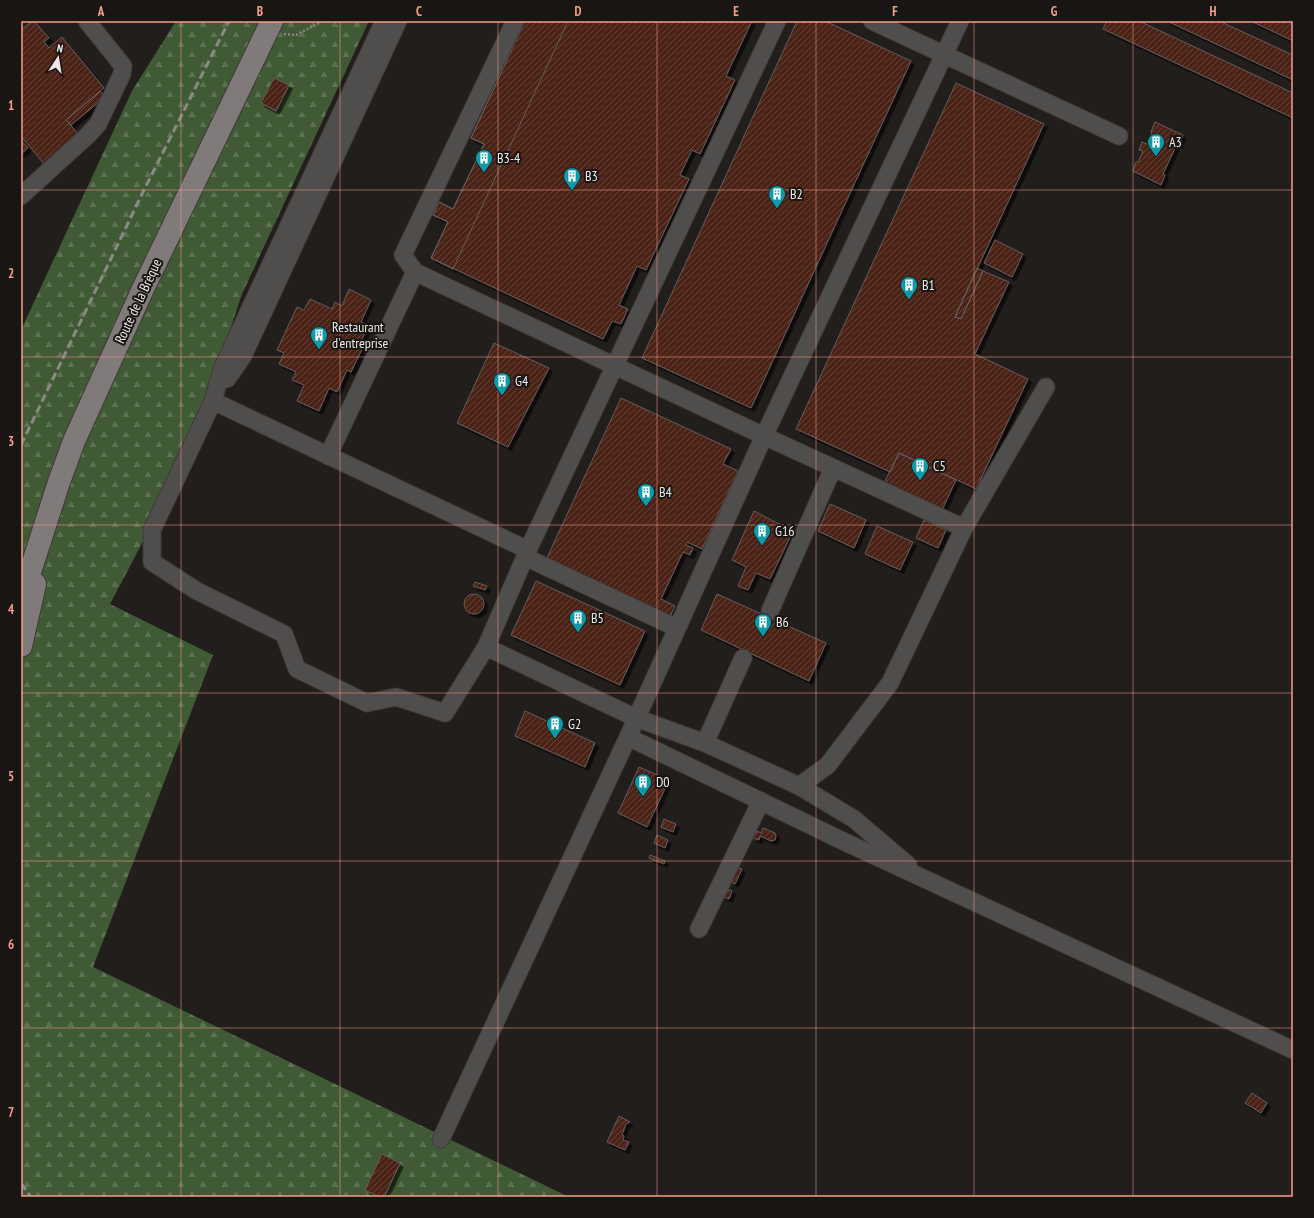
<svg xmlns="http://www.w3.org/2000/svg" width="1314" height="1218" font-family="'PT Sans Narrow',sans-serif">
<defs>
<pattern id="forest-firs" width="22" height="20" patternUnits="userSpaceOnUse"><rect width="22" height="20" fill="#415a36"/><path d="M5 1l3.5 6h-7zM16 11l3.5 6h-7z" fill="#5d7253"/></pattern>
<pattern id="building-hatch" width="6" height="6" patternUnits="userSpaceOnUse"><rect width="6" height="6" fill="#4c2319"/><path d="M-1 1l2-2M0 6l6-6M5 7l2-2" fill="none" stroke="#66433a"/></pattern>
<filter id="shadow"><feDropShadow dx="3.5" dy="3.5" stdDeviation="0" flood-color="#0009"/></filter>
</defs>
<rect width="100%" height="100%" fill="#221e1c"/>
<!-- forest -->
<path fill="url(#forest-firs)" d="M 176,21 L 369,21 L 242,294 L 188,456 L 110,604 L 213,655 L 93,967 L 569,1197 L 21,1197 L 21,330 L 132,91 Z"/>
<!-- building -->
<path fill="url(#building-hatch)" stroke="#635d5b" filter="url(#shadow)" d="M 32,21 L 34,21 L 49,38 L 44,42 L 49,48 L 62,37 L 104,88 L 66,120 L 79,135 L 44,164 L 21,136 L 21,30 Z
M 525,21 L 752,21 L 726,76 L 735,80 L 700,154 L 692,150 L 680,175 L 689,179 L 646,270 L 637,266 L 619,305 L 628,309 L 621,324 L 612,321 L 603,339 L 431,258 L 448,222 L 433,215 L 439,202 L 453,209 L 484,144 L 471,138 Z
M 525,21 L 568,21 L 453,269 L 431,258 L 448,222 L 433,215 L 439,202 L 453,209 L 484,144 L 471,138 Z
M 797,21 L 825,21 L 911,61 L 751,408 L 642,358 Z
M 1107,21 L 1139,21 L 1293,93 L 1293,118 L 1103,29 Z
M 1167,21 L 1219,21 L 1293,55 L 1293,80 Z
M 1251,21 L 1293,21 L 1293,41 Z
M 274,78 L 289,85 L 276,111 L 261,103 Z
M 956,83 L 1044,124 L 955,317 L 961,319 L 983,271 L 1009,282 L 975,354 L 1028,379 L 976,489 L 899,453 L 890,472 L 796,429 Z
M 100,91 L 105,97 L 71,125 L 66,120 Z
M 1155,122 L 1183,135 L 1179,145 L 1177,144 L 1163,174 L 1165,175 L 1161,185 L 1133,171 L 1136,162 L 1138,162 L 1143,151 L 1139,150 L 1142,142 L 1147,144 L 1152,133 L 1151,132 Z
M 21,140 L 28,148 L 21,154 Z
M 995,240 L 1023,254 L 1012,277 L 984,263 Z
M 977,268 L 983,271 L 961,319 L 955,317 Z
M 349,289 L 371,300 L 361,322 L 368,326 L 358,348 L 362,349 L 351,372 L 347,370 L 337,392 L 329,388 L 319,411 L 297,401 L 304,385 L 292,380 L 296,372 L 279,364 L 284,353 L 277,350 L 297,307 L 304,310 L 310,299 L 332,309 L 335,302 L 342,306 Z
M 494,343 L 549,368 L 508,447 L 457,423 Z
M 621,398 L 731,449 L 723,464 L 738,471 L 702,549 L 687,542 L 686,545 L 693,548 L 690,555 L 683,552 L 661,599 L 675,606 L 670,617 L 546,560 Z
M 899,453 L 956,480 L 942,510 L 884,483 Z
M 830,504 L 866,520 L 854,548 L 818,531 Z
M 754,511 L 793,531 L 770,579 L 756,573 L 748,590 L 738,586 L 746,567 L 732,560 Z
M 924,520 L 946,530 L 938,548 L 916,538 Z
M 877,526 L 913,542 L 900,570 L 865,554 Z
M 536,581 L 645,631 L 620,685 L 511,635 Z
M 475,582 L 487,586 L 485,590 L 473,586 Z
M464 604a10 10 0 1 1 20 0a10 10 0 1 1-20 0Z
M 717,594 L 826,643 L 809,681 L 701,630 Z
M 525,711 L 595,743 L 585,767 L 515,736 Z
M 639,767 L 669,780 L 647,827 L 618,813 Z
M 664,819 L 676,824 L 673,832 L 661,827 Z
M 763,828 L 775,833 L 776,836 L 775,840 L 771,841 L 760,836 L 759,840 L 753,838 L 757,831 L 761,833 Z
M 657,835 L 668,840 L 665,848 L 654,843 Z
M 650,855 L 665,861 L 664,864 L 649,858 Z
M 737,867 L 742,869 L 735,884 L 731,882 Z
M 728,889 L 732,891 L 729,899 L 724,897 Z
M 1252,1093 L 1267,1103 L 1261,1113 L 1245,1103 Z
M 619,1116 L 630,1122 L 626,1124 L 622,1135 L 624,1136 L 623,1140 L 629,1142 L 625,1150 L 607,1142 Z
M 382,1154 L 400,1163 L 384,1197 L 379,1197 L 365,1190 Z"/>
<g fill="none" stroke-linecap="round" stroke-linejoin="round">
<!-- minor casing -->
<g stroke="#3e3a38" stroke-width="19">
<path id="minor" d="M 384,21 L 222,369 L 213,401 L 152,530 L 152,562 L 197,591 L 284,634 L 297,669 L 367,703 L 396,697 L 445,713 L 486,647 L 528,550 L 777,21
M 515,21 L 403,255 L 415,272 L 764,436 L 964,528
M 872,21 L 1119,136
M 960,21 L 764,436 L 628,737 L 845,842 L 1293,1050
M 21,196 L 88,135 L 98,124 L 122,74 L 123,66 L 87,21
M 227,379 L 243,356 L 398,21
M 213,401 L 528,550
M 328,456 L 415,272
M 525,557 L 677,628
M 770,611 L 833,468
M 486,647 L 636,718 L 705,743 L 799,786 L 854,819 L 908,865
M 705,743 L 743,658
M 799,786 L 828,765 L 890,683 L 964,528 L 1046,387
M 699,929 L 761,801
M 441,1139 L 628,737"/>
</g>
<!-- major casing -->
<g stroke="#3e3a38" stroke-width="24">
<path id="major" d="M 21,600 L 59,482 L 74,441 L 142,291 L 272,21
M 21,646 L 35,584"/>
</g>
<!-- path -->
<path stroke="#888583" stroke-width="2.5" stroke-dasharray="2 2" stroke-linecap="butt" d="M 284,34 L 296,35 L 323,21"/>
<!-- minor -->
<use href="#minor" stroke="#504d4d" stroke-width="17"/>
<!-- major -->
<use href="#major" stroke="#807a7b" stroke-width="22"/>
<!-- rail -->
<path stroke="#8b8886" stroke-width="3" stroke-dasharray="8 4" stroke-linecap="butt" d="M 21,445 L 144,190 L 229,21
M 21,1183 L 31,1197"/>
</g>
<!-- grid -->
<path fill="none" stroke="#f49e89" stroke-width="1" stroke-opacity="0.55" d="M 181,21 L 181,1197M 340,21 L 340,1197M 498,21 L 498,1197M 657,21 L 657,1197M 816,21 L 816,1197M 974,21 L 974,1197M 1133,21 L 1133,1197M 21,190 L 1293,190M 21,357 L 1293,357M 21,525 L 1293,525M 21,693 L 1293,693M 21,861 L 1293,861M 21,1028 L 1293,1028"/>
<!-- icons -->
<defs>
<g id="building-pin" transform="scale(0.9)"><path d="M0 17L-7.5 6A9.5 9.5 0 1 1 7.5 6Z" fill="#0f9aa8" stroke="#191513"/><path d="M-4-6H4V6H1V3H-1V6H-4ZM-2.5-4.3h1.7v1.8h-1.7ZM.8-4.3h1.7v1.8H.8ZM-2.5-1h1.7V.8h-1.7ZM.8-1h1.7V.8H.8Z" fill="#fff"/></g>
</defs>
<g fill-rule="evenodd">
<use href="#building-pin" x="1156" y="142"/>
<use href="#building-pin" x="484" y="158"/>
<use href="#building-pin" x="572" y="176"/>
<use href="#building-pin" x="777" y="194"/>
<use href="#building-pin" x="909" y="285"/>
<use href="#building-pin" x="319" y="335"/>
<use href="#building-pin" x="502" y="381"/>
<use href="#building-pin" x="920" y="466"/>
<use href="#building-pin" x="646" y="492"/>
<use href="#building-pin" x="762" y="531"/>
<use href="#building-pin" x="578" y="618"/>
<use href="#building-pin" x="763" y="622"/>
<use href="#building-pin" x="555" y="724"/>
<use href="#building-pin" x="643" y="782"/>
</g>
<g text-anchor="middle" stroke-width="4" stroke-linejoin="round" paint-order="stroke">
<!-- poi labels -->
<g font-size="14" fill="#ebe9e7" stroke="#191513" text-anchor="start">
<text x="1169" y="147">A3</text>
<text x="497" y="163">B3-4</text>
<text x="585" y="181">B3</text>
<text x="790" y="199">B2</text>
<text x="922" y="290">B1</text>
<text x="332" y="332">Restaurant<tspan x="332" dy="16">d'entreprise</tspan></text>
<text x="515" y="386">G4</text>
<text x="933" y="471">C5</text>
<text x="659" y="497">B4</text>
<text x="775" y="536">G16</text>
<text x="591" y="623">B5</text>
<text x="776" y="627">B6</text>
<text x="568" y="729">G2</text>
<text x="656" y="787">D0</text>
</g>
<!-- street labels -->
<g font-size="14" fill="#ebe9e7" stroke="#191513">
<text transform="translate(138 301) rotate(-65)" y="5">Route de la Brèque</text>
</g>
</g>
<!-- border -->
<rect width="1314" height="1218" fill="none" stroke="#191513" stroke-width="44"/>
<!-- north arrow -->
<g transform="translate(58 58) rotate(12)" stroke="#191513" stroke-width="3" paint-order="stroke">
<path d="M0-3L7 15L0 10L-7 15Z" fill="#ebe9e7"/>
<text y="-6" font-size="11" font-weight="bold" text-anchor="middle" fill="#ebe9e7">N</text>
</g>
<rect x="22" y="22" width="1270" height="1174" fill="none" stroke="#f49e89" stroke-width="1.5"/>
<g font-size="13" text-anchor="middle" font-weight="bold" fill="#f49e89">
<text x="101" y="16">A</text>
<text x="260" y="16">B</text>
<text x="419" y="16">C</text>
<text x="578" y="16">D</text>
<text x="736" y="16">E</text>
<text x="895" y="16">F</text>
<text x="1054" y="16">G</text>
<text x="1213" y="16">H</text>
<text x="11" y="110">1</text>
<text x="11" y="278">2</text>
<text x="11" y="446">3</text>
<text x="11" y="614">4</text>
<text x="11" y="781">5</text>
<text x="11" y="949">6</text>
<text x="11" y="1117">7</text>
</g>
</svg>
